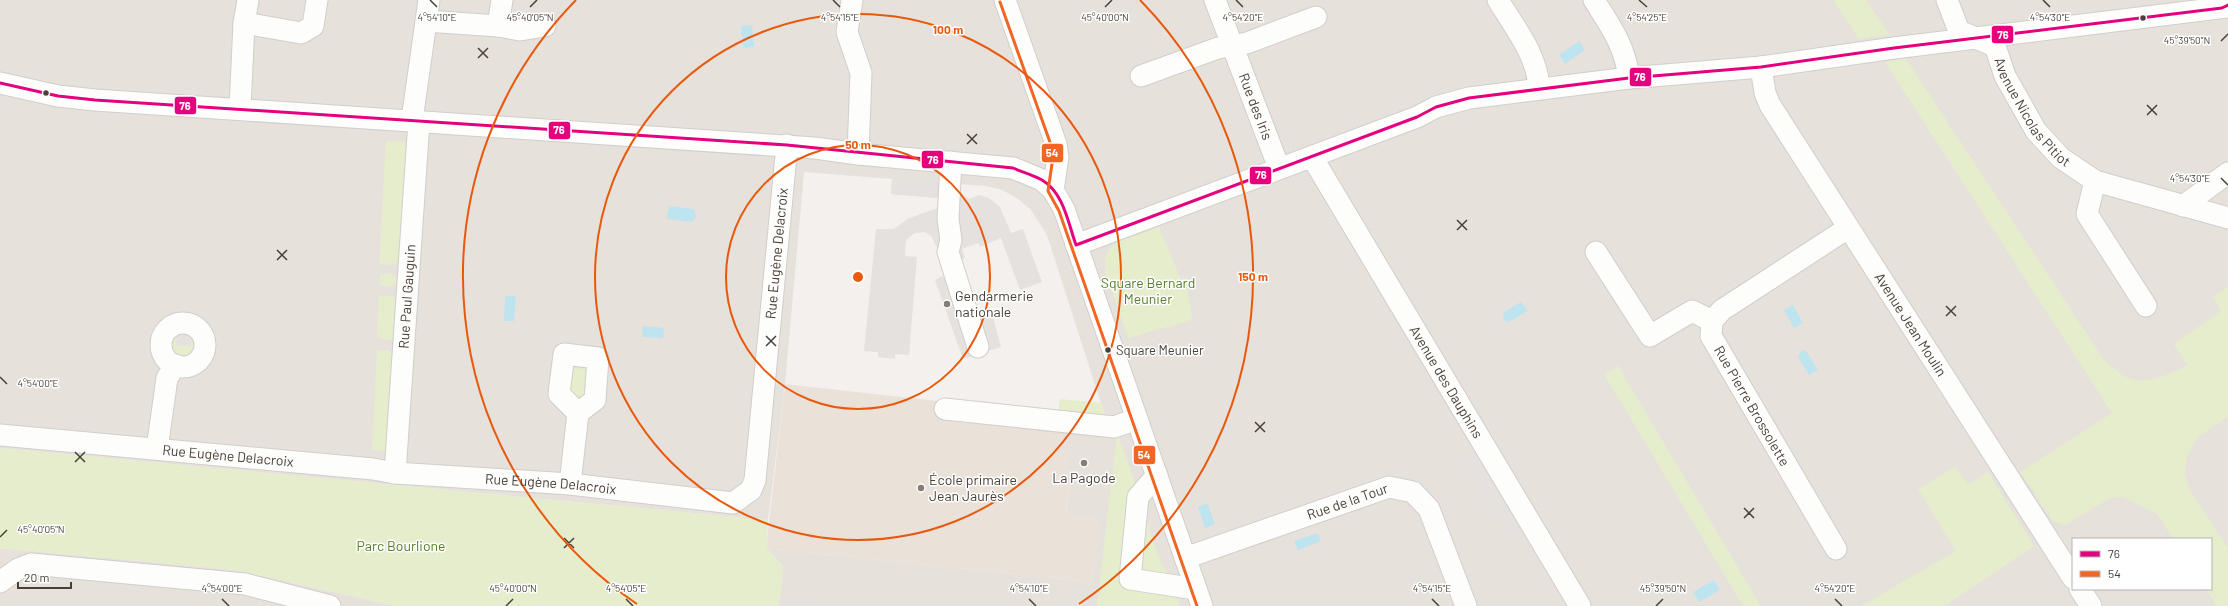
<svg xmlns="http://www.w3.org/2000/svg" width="2228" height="606" font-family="Barlow,sans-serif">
<rect width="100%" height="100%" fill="#f3f0ed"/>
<!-- residential -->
<path fill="#e7e1db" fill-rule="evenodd" d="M 0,0 L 2228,0 L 2228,606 L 779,606 L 783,566 L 766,548 L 1092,582 L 1099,519 L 1066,515 L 1071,475 L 1067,475 L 1069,452 L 1060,451 L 1064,415 L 1106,419 L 1047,235 L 1031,210 L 1017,198 L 1002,190 L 986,186 L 941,183 L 939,183 L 938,198 L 891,194 L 892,179 L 804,172 L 785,384 L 768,520 L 0,448 ZM 2073,539 L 2211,539 L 2211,589 L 2073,589 Z
M 0,548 L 236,570 L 396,606 L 0,606 Z"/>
<!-- education -->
<path fill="#eae2d9" d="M 785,384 L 1064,415 L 1060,451 L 1070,452 L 1067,475 L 1071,475 L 1066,515 L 1100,519 L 1092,582 L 766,548 Z"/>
<!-- green -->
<path fill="#e5edcd" d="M 1833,0 L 1866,0 L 1890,35 L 1859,39 Z
M 1906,59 L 2104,360 C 2110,365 2117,372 2124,376 C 2144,387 2169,375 2187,365 L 2174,344 L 2221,311 L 2213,297 L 2228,287 L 2228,416 L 2197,438 L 2187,457 L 2185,472 L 2189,489 L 2228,548 L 2228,606 L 2217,606 L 2206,589 L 2211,589 L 2211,539 L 2173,539 L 2157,514 L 2125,498 L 2112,497 L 2065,525 L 2053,521 L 2020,472 L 2112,413 L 1885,62 Z
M 386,141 L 408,142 L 401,258 L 394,265 L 379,264 Z
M 1159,227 L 1181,280 L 1186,278 L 1192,320 L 1128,338 L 1105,272 L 1105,257 L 1111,247 L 1118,242 Z
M 381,274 L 392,274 L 397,277 L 399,281 C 395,287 385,287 379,285 Z
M 379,295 L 394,297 L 397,300 L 395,336 L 390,340 L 377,338 Z
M 177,333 L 176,345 L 190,346 L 192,334 L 198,338 C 204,358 187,361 171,355 L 168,349 L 170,338 Z
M 377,350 L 389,350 L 394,355 L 387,452 L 372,450 Z
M 1618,366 L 1761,606 L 1743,606 L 1604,374 Z
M 572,368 L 587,369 L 585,398 L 569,396 Z
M 1060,399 L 1101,403 L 1106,419 L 1058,414 Z
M 1117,433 L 1145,509 C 1149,544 1169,574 1180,606 L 1097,606 Z
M 0,448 L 768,520 L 766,548 L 783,566 L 779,606 L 396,606 L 236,570 L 0,548 Z
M 1955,467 L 1968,485 L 1988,472 L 2034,546 L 1944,606 L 1861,606 L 1956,551 L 1918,489 Z"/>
<!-- parking -->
<path fill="#e5e1de" d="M 892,179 L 939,183 L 938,198 L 891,194 Z
M 957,192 L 969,199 L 979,195 L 989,198 L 1000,207 L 1011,233 L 1023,229 L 1042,282 L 1020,290 L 1001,238 L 980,247 L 978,243 L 962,249 L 965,258 L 958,260 L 979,314 L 991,310 L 1001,347 L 963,359 L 935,280 L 947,274 L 938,249 L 931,236 L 925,232 L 915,233 L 906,240 L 905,256 L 917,257 L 909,355 L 895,354 L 895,359 L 878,357 L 878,352 L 864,351 L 876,229 L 894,229 L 907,219 L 938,208 Z
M 177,333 L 192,334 L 191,346 L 176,345 Z
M 1474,448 L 1522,529 L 1509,538 L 1461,457 Z
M 780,598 L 783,598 L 847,606 L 779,606 Z"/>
<!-- water -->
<path fill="#bee4f0" d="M 752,25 L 754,47 L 743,48 L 741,26 Z
M 1579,41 L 1585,50 L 1565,64 L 1559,55 Z
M 669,206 L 693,209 L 697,216 L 691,222 L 667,219 Z
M 505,296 L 516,296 L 514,321 L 504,321 Z
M 1521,302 L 1528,311 L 1509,322 L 1503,320 L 1504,312 Z
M 1793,305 L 1803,323 L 1794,328 L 1784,310 Z
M 643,326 L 664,328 L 663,338 L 642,337 Z
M 1802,350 L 1807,352 L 1818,370 L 1809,375 L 1798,357 Z
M 1207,503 L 1215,524 L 1205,528 L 1198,507 Z
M 1314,534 L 1318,534 L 1321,541 L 1298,550 L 1294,541 Z
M 1714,580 L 1720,590 L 1699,602 L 1693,592 Z"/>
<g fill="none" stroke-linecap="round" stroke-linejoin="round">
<!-- minor casing -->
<g stroke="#d1cecb" stroke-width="23">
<g id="minor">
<path d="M 852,0 L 847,32 L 861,73 L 858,154"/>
<path d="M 1005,0 L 1056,144 L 1058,157 L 1053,190 L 1064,209 L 1202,606"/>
<path id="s1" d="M 1215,0 L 1279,168"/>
<path d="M 1498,0 C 1515,28 1538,56 1539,89"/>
<path d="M 1594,0 C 1611,27 1625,46 1629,78"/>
<path id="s2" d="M 1947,0 L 1959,31 L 1995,46 L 2005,76 L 2036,131 L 2061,158 L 2095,181 L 2228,218"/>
<path d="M 426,21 L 498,26 L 520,30 L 545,26"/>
<path d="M 244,23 L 301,33 L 313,26 L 317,0"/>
<path d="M 498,26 L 502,0"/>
<path id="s3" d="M 1761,67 L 1765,93 L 1770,105 L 2073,578"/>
<path d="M 1141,76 L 1218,48 L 1247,43 L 1316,17"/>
<path d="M 0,83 L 58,96 L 95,100 L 815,148 L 858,154 L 1013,168 L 1042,180 L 1053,190"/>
<path d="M 240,108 L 244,23 L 248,0"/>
<path d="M 412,120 L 429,0"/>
<path id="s4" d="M 1312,157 L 1580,606"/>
<path d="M 951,162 L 948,219 L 951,240 L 948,252 L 978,347"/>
<path d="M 2095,181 L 2087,214 L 2146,306"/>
<path d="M 2183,206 L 2228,173"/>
<path d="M 1076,245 L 1417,117 L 1436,107 L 1469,98 L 1629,78 L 1761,67 L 1894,48 L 2228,7"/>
<path d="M 1596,252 L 1650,336 L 1692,311 L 1712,321"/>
<circle cx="183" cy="345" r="22"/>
<path d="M 564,354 L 598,358 L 595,400 L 578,413 L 559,394 Z"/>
<path d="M 945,409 L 1114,427 L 1137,419"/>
<path id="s5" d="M 0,435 L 373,469 L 395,473 L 570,484 L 733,503 L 751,490 L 755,480 L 787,145"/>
<path d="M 157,449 L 167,378 L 176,365"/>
<path id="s6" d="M 395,473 L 419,121"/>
<path d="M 1157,475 L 1138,497 L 1130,579 L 1196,589"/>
<path d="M 570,484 L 578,413"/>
<path d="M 1836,549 L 1711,336 L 1712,321 L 1722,310 L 1848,228"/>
<path id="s7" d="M 1185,558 L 1389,487 L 1413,492 L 1429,509 L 1466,606"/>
<path d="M 0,582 L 18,569 L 31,564 L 245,584 L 330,606"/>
<path d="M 2080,589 L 2091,606"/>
</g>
</g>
<!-- minor -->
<use href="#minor" stroke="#fdfdfc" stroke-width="21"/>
<!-- bus-1 casing -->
<g stroke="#fff" stroke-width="6">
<path id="bus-1" d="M 0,83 L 58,96 L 95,100 L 787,145 L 1013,168 C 1022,172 1033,175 1042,180 C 1064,193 1068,223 1076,245
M 1076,245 L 1417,117 L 1436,107 L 1469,98 L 1629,78 L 1761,67 L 1894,48 L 2222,8 L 2228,5"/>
</g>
<!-- bus-2 casing -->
<g stroke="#fff" stroke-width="6">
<path id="bus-2" d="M 1000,2 L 1051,145 L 1053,157 L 1048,191 L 1059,211 L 1197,606"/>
</g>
<!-- bus-1 -->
<use href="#bus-1" stroke="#e5007d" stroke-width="3"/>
<!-- bus-2 -->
<use href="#bus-2" stroke="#f26522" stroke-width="3"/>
</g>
<!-- ticks -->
<path fill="none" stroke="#4a4038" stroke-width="1.5" d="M 430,0 L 437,7M 833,0 L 840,7M 1236,0 L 1243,7M 1639,0 L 1647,7M 2043,0 L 2050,7M 530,7 L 537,0M 1105,7 L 1112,0M 2221,41 L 2228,34M 478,48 L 488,58M 478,58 L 488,48M 2147,105 L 2157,115M 2147,115 L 2157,105M 967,134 L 977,144M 967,144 L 977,134M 2221,178 L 2228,185M 1457,220 L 1467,230M 1457,230 L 1467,220M 277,250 L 287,260M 277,260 L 287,250M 1946,306 L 1956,316M 1946,316 L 1956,306M 766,336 L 776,346M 766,346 L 776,336M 0,377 L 7,384M 1255,422 L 1265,432M 1255,432 L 1265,422M 75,452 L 85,462M 75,462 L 85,452M 1744,508 L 1754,518M 1744,518 L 1754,508M 0,537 L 7,530M 564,538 L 574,548M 564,548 L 574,538M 222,599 L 229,606M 626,599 L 633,606M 1029,599 L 1036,606M 1432,599 L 1439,606M 1835,599 L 1842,606M 506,606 L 513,599M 1656,606 L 1663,599"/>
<!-- distance rings -->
<g fill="none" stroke="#e8590c" stroke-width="2">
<circle cx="858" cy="277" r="132"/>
<circle cx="858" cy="277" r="263"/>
<path d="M637 604A395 395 0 0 1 576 0M1140 0A395 395 0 0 1 1079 604"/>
</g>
<!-- markers -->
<g fill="#4a4038" stroke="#fff" stroke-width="1.5">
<circle cx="2143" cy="18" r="3.5"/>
<circle cx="46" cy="93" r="3.5"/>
<circle cx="1108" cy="350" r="3.5"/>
</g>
<g fill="#857e77" stroke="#fff" stroke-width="1.5">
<circle cx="947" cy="304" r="4"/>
<circle cx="1084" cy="463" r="4"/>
<circle cx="921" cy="488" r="4"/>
</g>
<g text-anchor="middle" stroke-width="3" stroke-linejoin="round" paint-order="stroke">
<!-- bus labels -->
<g font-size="13" fill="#4a4038" stroke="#fff" text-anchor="start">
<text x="1116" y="355">Square Meunier</text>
</g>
<!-- street labels -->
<g font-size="14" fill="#4a4038" stroke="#fff">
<text dy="5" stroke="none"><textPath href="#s1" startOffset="114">Rue des Iris</textPath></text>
<text dy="5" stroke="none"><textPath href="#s2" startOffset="149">Avenue Nicolas Pitiot</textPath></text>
<text dy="5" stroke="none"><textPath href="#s5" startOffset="997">Rue Eugène Delacroix</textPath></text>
<text dy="5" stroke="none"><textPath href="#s6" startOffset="177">Rue Paul Gauguin</textPath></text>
<text dy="5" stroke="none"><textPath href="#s3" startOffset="300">Avenue Jean Moulin</textPath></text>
<text dy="5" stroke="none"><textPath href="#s4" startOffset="262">Avenue des Dauphins</textPath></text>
<text transform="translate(1752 406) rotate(60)" y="5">Rue Pierre Brossolette</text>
<text dy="5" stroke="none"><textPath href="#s5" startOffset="229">Rue Eugène Delacroix</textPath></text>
<text dy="5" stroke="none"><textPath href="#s5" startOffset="553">Rue Eugène Delacroix</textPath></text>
<text dy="5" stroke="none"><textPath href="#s7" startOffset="172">Rue de la Tour</textPath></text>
</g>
<!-- park labels -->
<g font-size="14" fill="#567e29" stroke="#fff">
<text x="1148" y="288">Square Bernard<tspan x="1148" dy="16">Meunier</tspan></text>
<text x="401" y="551">Parc Bourlione</text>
</g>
<!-- poi labels -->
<g font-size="14" fill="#4a4038" stroke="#fff" text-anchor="start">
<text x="955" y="301">Gendarmerie<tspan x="955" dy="16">nationale</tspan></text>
<text x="1084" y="483" text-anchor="middle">La Pagode</text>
<text x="929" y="485">École primaire<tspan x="929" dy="16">Jean Jaurès</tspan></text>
</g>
</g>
<g font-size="10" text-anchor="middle" fill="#4a4038" stroke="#fff" stroke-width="3" stroke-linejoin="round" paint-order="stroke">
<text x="437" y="21">4°54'10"E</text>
<text x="840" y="21">4°54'15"E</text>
<text x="1647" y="21">4°54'25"E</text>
<text x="530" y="21">45°40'05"N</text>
<text x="1105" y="21">45°40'00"N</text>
<text x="1243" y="21">4°54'20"E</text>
<text x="2050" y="21">4°54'30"E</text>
<text x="2187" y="44">45°39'50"N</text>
<text x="2190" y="182">4°54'30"E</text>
<text x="38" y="387">4°54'00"E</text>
<text x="41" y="533">45°40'05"N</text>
<text x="513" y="592">45°40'00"N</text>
<text x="1663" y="592">45°39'50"N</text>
<text x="222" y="592">4°54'00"E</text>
<text x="626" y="592">4°54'05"E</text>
<text x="1029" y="592">4°54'10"E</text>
<text x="1432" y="592">4°54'15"E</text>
<text x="1835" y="592">4°54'20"E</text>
</g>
<circle cx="858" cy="277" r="6" fill="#e8590c" stroke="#fff" stroke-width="2"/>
<g font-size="12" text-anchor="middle" font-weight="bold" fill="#e8590c" stroke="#fff" stroke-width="3" stroke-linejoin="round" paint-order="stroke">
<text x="948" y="34">100 m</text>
<text x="858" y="149">50 m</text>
<text x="1253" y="281">150 m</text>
</g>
<g stroke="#fff" stroke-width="1.5">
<rect x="1991" y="25" width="23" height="19" rx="4" fill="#e5007d"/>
<rect x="1629" y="67" width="23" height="20" rx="4" fill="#e5007d"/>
<rect x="174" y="96" width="23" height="19" rx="4" fill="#e5007d"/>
<rect x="548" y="121" width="23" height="19" rx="4" fill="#e5007d"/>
<rect x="1041" y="143" width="23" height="20" rx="4" fill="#f26522"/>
<rect x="921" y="150" width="23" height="19" rx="4" fill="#e5007d"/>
<rect x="1249" y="166" width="23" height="19" rx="4" fill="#e5007d"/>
<rect x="1133" y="445" width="23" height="20" rx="4" fill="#f26522"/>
</g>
<g font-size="11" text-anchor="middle" font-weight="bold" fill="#fff">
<text x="2003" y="39">76</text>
<text x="1640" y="81">76</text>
<text x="185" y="110">76</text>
<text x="559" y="134">76</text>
<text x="1052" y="157">54</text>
<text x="933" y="164">76</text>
<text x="1261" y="179">76</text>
<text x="1144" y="459">54</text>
</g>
<!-- legend -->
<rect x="2072" y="538" width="140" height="52" fill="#ffffff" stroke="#b7b3af"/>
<rect x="2080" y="551" width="20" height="6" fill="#e5007d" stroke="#b7b3af"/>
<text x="2108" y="558" font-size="12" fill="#4a4038">76</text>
<rect x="2080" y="571" width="20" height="6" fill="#f26522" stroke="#b7b3af"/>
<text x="2108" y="578" font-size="12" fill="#4a4038">54</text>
<!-- scale -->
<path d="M18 582v6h53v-6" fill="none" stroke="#4a4038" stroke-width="2"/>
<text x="24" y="582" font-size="12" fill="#4a4038" stroke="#ffffff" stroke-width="3" paint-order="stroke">20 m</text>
</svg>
